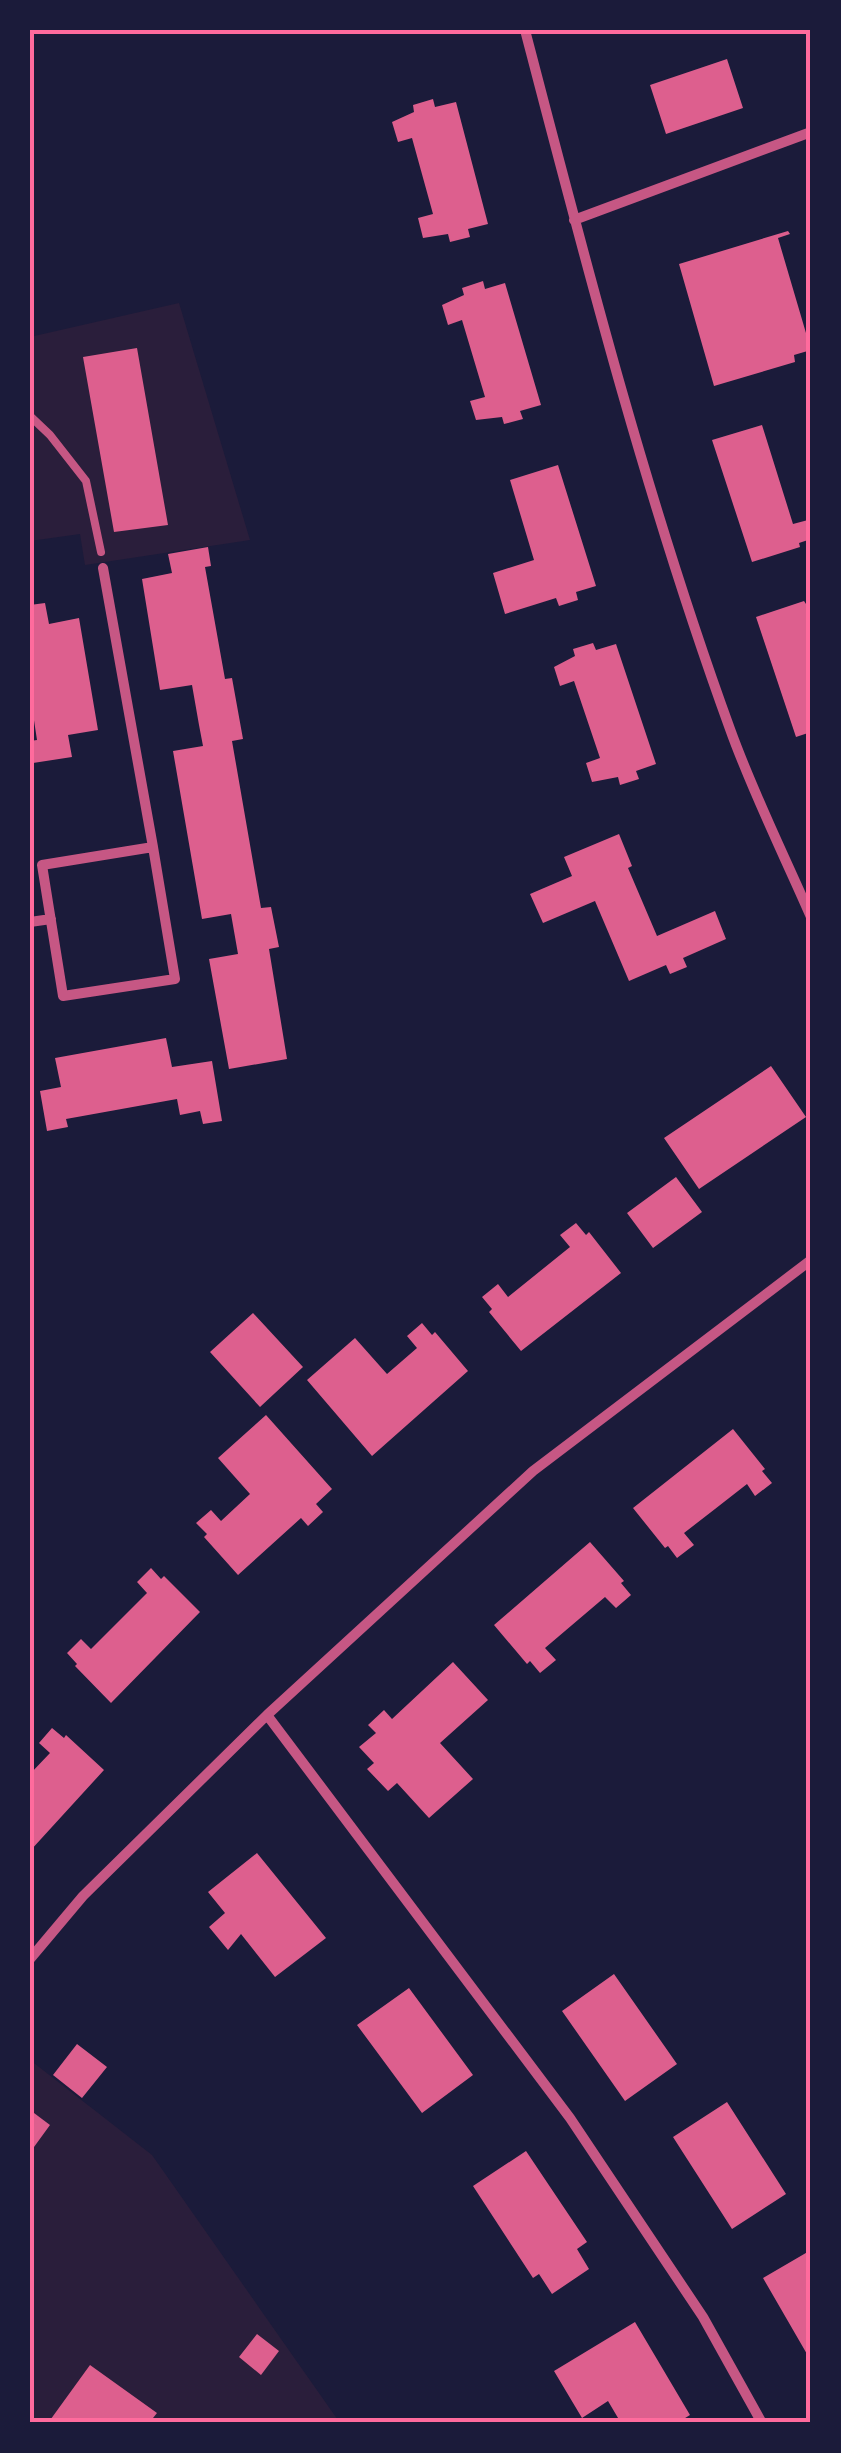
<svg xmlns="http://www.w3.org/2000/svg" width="841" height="2453" font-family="Montserrat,sans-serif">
<rect width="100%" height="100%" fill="#1b1b3a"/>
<!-- green -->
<path fill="#2a1e3b" d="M 179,303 L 250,540 L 85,565 L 80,534 L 30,541 L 30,337 Z
M 30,2060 L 152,2155 L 340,2423 L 30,2423 Z"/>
<!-- building -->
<path fill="#dd5f8e" d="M 727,59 L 743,108 L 666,134 L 650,85 Z
M 433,99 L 435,107 L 456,102 L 488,224 L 468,229 L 470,237 L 450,242 L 448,234 L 423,238 L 418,218 L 433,214 L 412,138 L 398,142 L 392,122 L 414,112 L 413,105 Z
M 788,231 L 790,234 L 778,238 L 811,350 L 794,355 L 795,362 L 714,386 L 679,264 Z
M 483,281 L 485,289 L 505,283 L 541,405 L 520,411 L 523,419 L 504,424 L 502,417 L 476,420 L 470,401 L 485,397 L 462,320 L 448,325 L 442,305 L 464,295 L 462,288 Z
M 137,348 L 168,525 L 114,532 L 83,357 Z
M 762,425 L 793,524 L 808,520 L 811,539 L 799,543 L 800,547 L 752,562 L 712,440 Z
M 558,465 L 596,586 L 576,592 L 578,600 L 559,606 L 556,598 L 505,614 L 493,573 L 534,560 L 510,480 Z
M 208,547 L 211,566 L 205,567 L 225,679 L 232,678 L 243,739 L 232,741 L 261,908 L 271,907 L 279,947 L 269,949 L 287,1059 L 229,1069 L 209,959 L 238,954 L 231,914 L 202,919 L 173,751 L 203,746 L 199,725 L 192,685 L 160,690 L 142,579 L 172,573 L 168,554 Z
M 804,601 L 806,604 L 811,602 L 811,732 L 796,737 L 756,617 Z
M 45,603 L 49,624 L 79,618 L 98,730 L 68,735 L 72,757 L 33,763 L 30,741 L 37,740 L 30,694 L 30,605 Z
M 593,643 L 596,650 L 616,644 L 656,764 L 636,771 L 639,779 L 620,785 L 618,777 L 592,782 L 586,763 L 600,758 L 574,681 L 560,686 L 554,667 L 575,656 L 573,649 Z
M 619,834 L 632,866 L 628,868 L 657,936 L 715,911 L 726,939 L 683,958 L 687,967 L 670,974 L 666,965 L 629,981 L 595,901 L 543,923 L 530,894 L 572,876 L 564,857 Z
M 166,1038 L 172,1067 L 212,1061 L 222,1121 L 203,1124 L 200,1111 L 180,1115 L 177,1099 L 66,1119 L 68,1127 L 47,1131 L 40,1091 L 61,1087 L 55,1058 Z
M 771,1066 L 806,1117 L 699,1189 L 664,1138 Z
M 676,1177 L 702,1212 L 653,1248 L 627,1213 Z
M 576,1223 L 586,1235 L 589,1232 L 621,1273 L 521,1351 L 489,1312 L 492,1309 L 482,1297 L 498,1284 L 508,1297 L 570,1247 L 560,1235 Z
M 253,1313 L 303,1367 L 260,1407 L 210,1352 Z
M 422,1323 L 432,1335 L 435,1332 L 468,1371 L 372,1456 L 307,1380 L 355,1338 L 387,1374 L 417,1348 L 407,1336 Z
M 266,1415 L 332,1489 L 316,1504 L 323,1512 L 308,1526 L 301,1518 L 238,1575 L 204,1537 L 207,1534 L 196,1523 L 211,1510 L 221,1521 L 250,1494 L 218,1458 Z
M 733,1429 L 765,1469 L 762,1471 L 772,1483 L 755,1496 L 747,1484 L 715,1509 L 684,1533 L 694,1545 L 677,1558 L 668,1546 L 665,1548 L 633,1508 Z
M 590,1542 L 624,1581 L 621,1583 L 631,1595 L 616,1608 L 605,1597 L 545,1648 L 556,1660 L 540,1673 L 530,1661 L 527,1664 L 494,1625 Z
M 151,1568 L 161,1579 L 164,1576 L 200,1612 L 111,1703 L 75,1666 L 77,1664 L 67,1653 L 81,1639 L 91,1649 L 147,1593 L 137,1582 Z
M 453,1662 L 488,1700 L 440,1743 L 473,1779 L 429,1818 L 397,1783 L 388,1791 L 367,1769 L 374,1763 L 359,1747 L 376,1733 L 368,1725 L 384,1710 L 392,1719 Z
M 52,1728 L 64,1738 L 66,1735 L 104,1770 L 30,1851 L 30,1774 L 50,1753 L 39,1743 Z
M 257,1853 L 326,1938 L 275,1977 L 241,1934 L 228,1950 L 209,1927 L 225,1913 L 208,1892 Z
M 614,1974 L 677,2064 L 625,2101 L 562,2011 Z
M 409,1988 L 473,2075 L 422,2113 L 357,2025 Z
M 77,2044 L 107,2067 L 82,2098 L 53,2075 Z
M 727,2102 L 786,2194 L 732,2229 L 673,2137 Z
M 30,2110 L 50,2125 L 34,2147 L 30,2144 Z
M 526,2151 L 587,2242 L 577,2249 L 589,2269 L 552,2294 L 539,2274 L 533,2278 L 473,2186 Z
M 811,2250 L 811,2361 L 763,2278 Z
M 635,2322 L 690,2415 L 677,2423 L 621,2423 L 608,2401 L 582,2418 L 554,2371 Z
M 257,2334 L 279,2351 L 261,2375 L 239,2357 Z
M 90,2365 L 157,2413 L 149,2423 L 48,2423 Z"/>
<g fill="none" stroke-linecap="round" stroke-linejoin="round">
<!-- service -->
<path stroke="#c65784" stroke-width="8" d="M 30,416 L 50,435 L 86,481 L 101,552"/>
<!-- minor -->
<path stroke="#c65784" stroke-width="10" d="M 525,30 C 586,264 647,501 730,729 C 753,793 784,855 811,917
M 574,220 L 811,132
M 103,568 L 153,847
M 153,847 L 175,979 L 63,996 L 42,865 Z
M 30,922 L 51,919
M 267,1715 L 570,2118 L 703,2317 L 762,2423
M 30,1959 L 83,1896 L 267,1715 L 533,1471 L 811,1260"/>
</g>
<!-- border -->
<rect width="841" height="2453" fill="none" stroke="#1b1b3a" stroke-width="65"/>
<rect x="32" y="32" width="776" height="2388" fill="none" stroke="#ff6b9d" stroke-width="4"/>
</svg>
